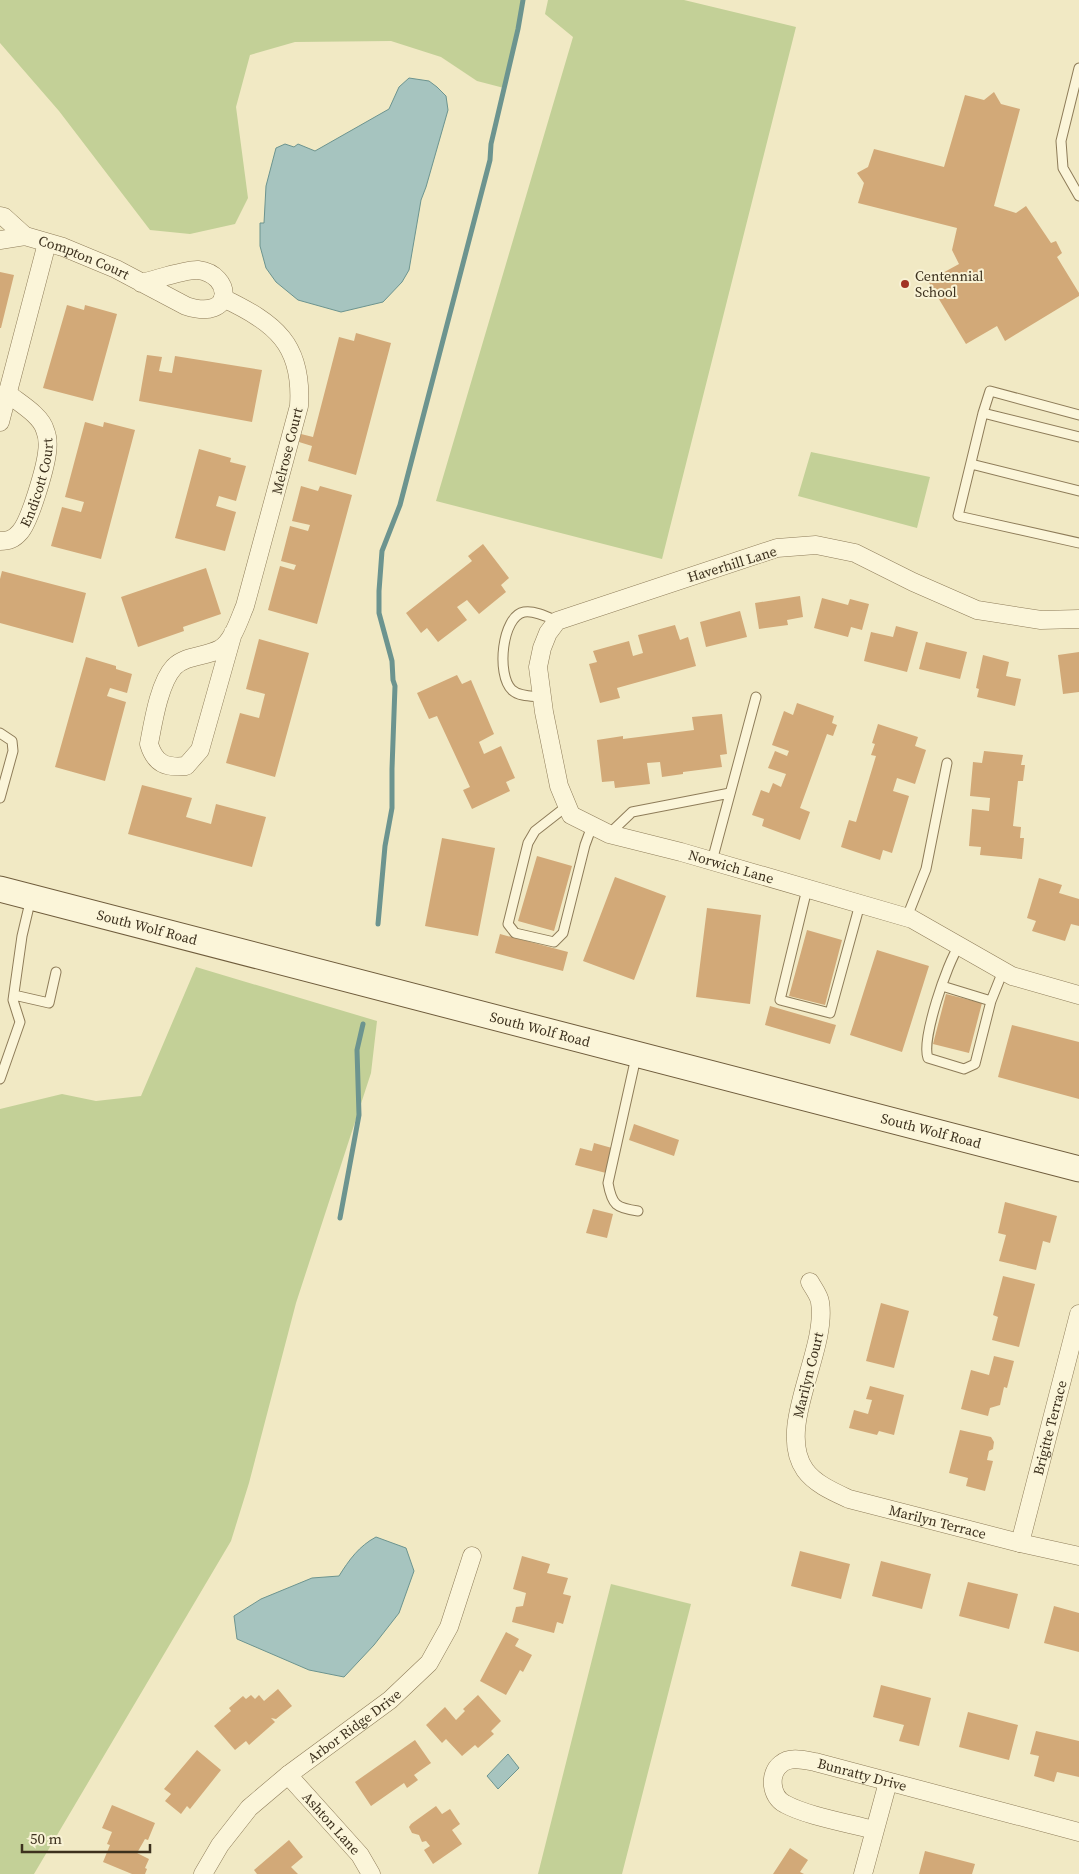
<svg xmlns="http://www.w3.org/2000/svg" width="1079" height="1874" font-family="'Source Serif 4',serif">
<rect width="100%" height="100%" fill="#f1e9c4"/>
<!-- green -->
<path fill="#c3d097" d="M 0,0 L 523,0 L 504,88 L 477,81 L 441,57 L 391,41 L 295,42 L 250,55 L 236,107 L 248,198 L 235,224 L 190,234 L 150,230 L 59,111 L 0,43 Z
M 548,0 L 684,0 L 796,27 L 662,559 L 436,501 L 573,37 L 545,14 Z
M 811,452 L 930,477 L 917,528 L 798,496 Z
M 196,967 L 377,1021 L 371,1073 L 296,1303 L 249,1483 L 231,1541 L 34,1874 L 0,1874 L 0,1109 L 62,1094 L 96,1101 L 141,1096 Z
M 611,1584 L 691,1604 L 622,1874 L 538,1874 Z"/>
<!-- water -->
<path fill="#a6c4bf" stroke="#6c948f" d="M 409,78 L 429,81 L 437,87 L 446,96 L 448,110 L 426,187 L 421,200 L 409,270 L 402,282 L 383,302 L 341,312 L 298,300 L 276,282 L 266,268 L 260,246 L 260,223 L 264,223 L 266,186 L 276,148 L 285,144 L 294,147 L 298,144 L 315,151 L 389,109 L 399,87 Z
M 376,1537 L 406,1548 L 414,1571 L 399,1613 L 374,1645 L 344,1677 L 309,1670 L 237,1639 L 234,1616 L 261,1599 L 312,1578 L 339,1576 C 349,1560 359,1546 376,1537 Z
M 508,1754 L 519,1768 L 498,1789 L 487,1776 Z"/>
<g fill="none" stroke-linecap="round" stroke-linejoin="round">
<!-- stream -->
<path stroke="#6c948f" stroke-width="5" d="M 378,924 L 385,846 L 392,808 L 392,769 L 395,686 L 393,680 L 392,661 L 379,613 L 379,591 L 382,551 L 400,505 L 490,160 L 491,144 L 518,29 L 523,0
M 340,1218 L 359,1115 L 357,1050 L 363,1024"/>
</g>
<!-- building -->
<path fill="#d2a978" d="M 994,92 L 1001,104 L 1020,109 L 994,206 L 1016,213 L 1026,206 L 1051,243 L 1056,241 L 1062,253 L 1057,257 L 1079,293 L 1079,296 L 1005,341 L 997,326 L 966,344 L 928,281 L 959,264 L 952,250 L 957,228 L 858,203 L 864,183 L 857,173 L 868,167 L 874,149 L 944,167 L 965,95 L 984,100 Z
M 0,272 L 14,275 L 1,328 L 0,328 Z
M 67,305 L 84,310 L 85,305 L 117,314 L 93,401 L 43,388 Z
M 356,333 L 391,343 L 356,475 L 308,461 L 312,446 L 299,442 L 301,434 L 313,437 L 339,337 L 354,341 Z
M 147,355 L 162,357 L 159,371 L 172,373 L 175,356 L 262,370 L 252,422 L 139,401 Z
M 85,422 L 103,427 L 104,422 L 135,430 L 101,559 L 51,546 L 62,507 L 81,512 L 84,502 L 65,497 Z
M 199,449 L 231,458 L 230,462 L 246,466 L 236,501 L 219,496 L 216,506 L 236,512 L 225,551 L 175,538 Z
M 301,486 L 318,491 L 320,486 L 352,495 L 317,624 L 268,610 L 280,566 L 294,570 L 296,565 L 281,561 L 290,526 L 308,531 L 310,525 L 292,521 Z
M 483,544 L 509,578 L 501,585 L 506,592 L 479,614 L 467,600 L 457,607 L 467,620 L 438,642 L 427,628 L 421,633 L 406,613 L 472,561 L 468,556 Z
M 206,568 L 221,614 L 183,627 L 184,631 L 138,647 L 121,597 Z
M 2,571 L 86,593 L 73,643 L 0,623 L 0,579 Z
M 800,596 L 803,617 L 787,620 L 788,625 L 759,629 L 755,603 Z
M 822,598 L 848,605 L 850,599 L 869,604 L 862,630 L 851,627 L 848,637 L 814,628 Z
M 740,611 L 747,637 L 706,647 L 700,622 Z
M 675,625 L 680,640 L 688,637 L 696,666 L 617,688 L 620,698 L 600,703 L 589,664 L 597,662 L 593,651 L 629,641 L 633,656 L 643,653 L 638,635 Z
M 896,626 L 918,632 L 907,672 L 864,661 L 871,632 L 893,637 Z
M 259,639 L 309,653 L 275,777 L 226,763 L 240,713 L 259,718 L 265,694 L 246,689 Z
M 926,642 L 967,652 L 960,679 L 919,669 Z
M 1079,652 L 1079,692 L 1063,694 L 1058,655 Z
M 983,655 L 1009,662 L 1006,676 L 1021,679 L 1015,706 L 977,697 L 979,689 L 976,688 Z
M 86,657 L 116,666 L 116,669 L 132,674 L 127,693 L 110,688 L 107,696 L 126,702 L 105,781 L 55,767 Z
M 457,675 L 462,684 L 471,680 L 494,734 L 479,742 L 484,754 L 501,746 L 515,778 L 506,782 L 510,791 L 472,809 L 463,790 L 470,787 L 437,716 L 429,719 L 417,693 Z
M 797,703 L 834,716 L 832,723 L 837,725 L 833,736 L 827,734 L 800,808 L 810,812 L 800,840 L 762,826 L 764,819 L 752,815 L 761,790 L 769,793 L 773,783 L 781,787 L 786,774 L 768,768 L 775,751 L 787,756 L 789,751 L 772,745 L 784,711 L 793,715 Z
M 722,714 L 727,754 L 720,755 L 722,767 L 683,772 L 683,774 L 662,777 L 660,762 L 647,763 L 650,784 L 615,788 L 614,781 L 602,782 L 597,740 L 623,736 L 623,739 L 694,730 L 692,717 Z
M 878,724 L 918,737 L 915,746 L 926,750 L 915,784 L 897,778 L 893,791 L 909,796 L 892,853 L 883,850 L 880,860 L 841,847 L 849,820 L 856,822 L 876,756 L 871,755 L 875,744 L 872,743 Z
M 984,751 L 1023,755 L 1021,765 L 1025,765 L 1023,781 L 1018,781 L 1013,826 L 1021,827 L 1020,838 L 1024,838 L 1022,859 L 980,855 L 981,847 L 969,846 L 972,809 L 989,811 L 990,798 L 970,796 L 973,762 L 982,763 Z
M 142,785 L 192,798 L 186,817 L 211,824 L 216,804 L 266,817 L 252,867 L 128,834 Z
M 442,838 L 495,848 L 478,936 L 425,926 Z
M 537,856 L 572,866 L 554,931 L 518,921 Z
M 615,877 L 666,896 L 634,980 L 583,961 Z
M 1039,878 L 1062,885 L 1059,893 L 1079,899 L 1079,926 L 1071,924 L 1065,941 L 1032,931 L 1036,921 L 1027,918 Z
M 707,908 L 761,915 L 750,1004 L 696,997 Z
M 807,930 L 842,940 L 825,1005 L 789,996 Z
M 500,934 L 568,952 L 563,971 L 495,953 Z
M 877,950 L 929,966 L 902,1052 L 850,1035 Z
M 946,994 L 982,1003 L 969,1053 L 933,1044 Z
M 770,1006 L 836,1025 L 830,1044 L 765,1025 Z
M 1012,1025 L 1079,1042 L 1079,1099 L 998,1077 Z
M 634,1124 L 679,1140 L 674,1156 L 629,1140 Z
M 594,1143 L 612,1148 L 606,1173 L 575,1165 L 580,1148 L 592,1151 Z
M 1005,1202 L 1057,1216 L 1050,1243 L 1043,1241 L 1036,1270 L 999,1261 L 1006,1235 L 998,1233 Z
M 593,1209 L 613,1214 L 607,1238 L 586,1233 Z
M 1003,1276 L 1035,1284 L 1019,1347 L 992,1340 L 998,1317 L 993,1315 Z
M 881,1303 L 909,1311 L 894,1368 L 866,1361 Z
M 994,1356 L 1014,1361 L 1007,1388 L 1004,1387 L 1000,1405 L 990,1408 L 988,1416 L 961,1409 L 971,1370 L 989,1375 Z
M 870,1386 L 904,1395 L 894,1435 L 879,1431 L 877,1435 L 849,1428 L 854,1410 L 868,1414 L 872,1400 L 866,1399 Z
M 960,1430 L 991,1437 L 994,1442 L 993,1449 L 989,1451 L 987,1460 L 993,1461 L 985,1491 L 966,1486 L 968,1478 L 949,1473 Z
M 800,1551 L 850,1564 L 841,1599 L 791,1586 Z
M 522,1556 L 550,1564 L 547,1573 L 568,1578 L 563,1594 L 571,1596 L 563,1624 L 557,1622 L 554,1633 L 512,1622 L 516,1607 L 523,1606 L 526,1593 L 513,1589 Z
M 881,1561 L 931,1574 L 922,1609 L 872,1596 Z
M 968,1582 L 1018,1594 L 1009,1629 L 959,1616 Z
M 1054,1606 L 1079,1613 L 1079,1652 L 1044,1643 Z
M 506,1632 L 519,1639 L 515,1646 L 532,1655 L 523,1672 L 520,1670 L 506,1695 L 480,1681 Z
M 881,1685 L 931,1698 L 919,1746 L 899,1741 L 904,1725 L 873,1717 Z
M 278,1689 L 292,1706 L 276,1719 L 271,1718 L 275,1722 L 249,1745 L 246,1741 L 235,1750 L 214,1726 L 231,1711 L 229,1708 L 243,1696 L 246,1699 L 251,1695 L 255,1699 L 259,1695 L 264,1701 Z
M 478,1695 L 501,1721 L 491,1731 L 494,1734 L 478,1748 L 475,1745 L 462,1756 L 446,1739 L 442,1743 L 426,1725 L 445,1707 L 456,1720 L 465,1711 L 463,1709 Z
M 968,1712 L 1018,1725 L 1009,1760 L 959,1747 Z
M 1036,1731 L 1079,1741 L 1079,1777 L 1057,1772 L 1054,1782 L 1034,1776 L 1039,1756 L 1030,1754 Z
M 415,1740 L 431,1763 L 414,1775 L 418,1780 L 407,1788 L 404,1783 L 371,1806 L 355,1782 Z
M 197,1750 L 221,1770 L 190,1809 L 187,1806 L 181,1814 L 165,1801 L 171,1794 L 164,1789 Z
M 112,1805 L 155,1823 L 148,1840 L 145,1839 L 137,1853 L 149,1859 L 145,1868 L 147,1869 L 145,1874 L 132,1874 L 103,1862 L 110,1845 L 107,1844 L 112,1832 L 102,1828 Z
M 436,1806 L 442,1814 L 450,1809 L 460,1824 L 452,1830 L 462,1844 L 433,1864 L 424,1850 L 430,1846 L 426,1841 L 422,1842 L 419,1835 L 412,1833 L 409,1827 L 411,1824 Z
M 289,1840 L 303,1857 L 291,1867 L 298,1874 L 257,1874 L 254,1870 Z
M 790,1848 L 808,1860 L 800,1872 L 804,1874 L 773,1874 Z
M 925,1851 L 975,1864 L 972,1874 L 919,1874 Z"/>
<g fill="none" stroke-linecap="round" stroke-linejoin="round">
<!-- service casing -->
<g stroke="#8e7c59" stroke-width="11">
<path id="service" d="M 1079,68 L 1061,141 L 1063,168 L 1079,196
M 983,413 L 958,516 L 1079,543
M 1079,415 L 990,391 L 983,413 L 1079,437
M 971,464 L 1079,491
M 541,697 C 532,696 520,697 512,690 C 496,675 502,616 524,612 C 534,610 548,617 557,621
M 0,733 L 12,741 L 13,751 L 0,798
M 567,806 L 535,831 L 528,843 L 508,924 L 515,933 L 554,942 L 563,933 L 585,845 L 592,826
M 609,834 L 632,812 L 730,793
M 712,861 L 756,697
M 807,889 L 780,1000 L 830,1013 L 860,904
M 907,917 L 926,869 L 947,763
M 959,946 C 947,963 921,1040 928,1058 L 964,1069 L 975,1064 L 991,1001 L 1003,971
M 942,986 L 991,1001
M 14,995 L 49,1003 L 56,972
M 636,1057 L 608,1183 C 612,1205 616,1208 638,1211
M 0,1079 L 20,1022 L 13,1000 L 22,936 L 31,898"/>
</g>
<!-- minor casing -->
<g stroke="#8e7c59" stroke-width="19">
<g id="minor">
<path d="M 0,216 L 4,217 L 25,236"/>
<path id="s1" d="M 0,240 L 25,236 L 63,247 L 116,269 L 186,306 C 235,322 233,274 198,270 C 186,269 155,280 141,283"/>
<path d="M 223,298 C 275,323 303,344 299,406 L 245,606 C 239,620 233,641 220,649 C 205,657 186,655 174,667 C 159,683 153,723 149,744 C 155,764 166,768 186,766 L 200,750 L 233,633"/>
<path d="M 0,422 L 47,243"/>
<path id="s2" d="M 0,541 C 9,541 14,539 20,532 C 30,521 45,469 47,453 C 48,446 48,437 45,430 C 41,415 19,403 7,393"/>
<path id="s3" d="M 1079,619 L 1041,620 L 977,610 L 913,582 L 855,553 L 816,545 L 777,548 L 557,621 L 548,633 L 542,648 L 538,667 L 544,712 L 559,786 L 571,815 L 609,834 L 681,852 L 912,919 L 1012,976 L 1079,995"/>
<path id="s4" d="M 810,1282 C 813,1288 819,1295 820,1302 C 828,1351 775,1428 805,1470 C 815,1484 834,1492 849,1499 L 1020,1543 L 1079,1556"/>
<path id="s5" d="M 1020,1543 L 1079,1314"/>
<path id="s6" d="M 288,1775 L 360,1855 L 371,1874"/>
<path id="s7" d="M 874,1830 C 848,1823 807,1816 785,1804 C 771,1797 768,1774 781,1764 C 790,1756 804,1760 815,1762 L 1079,1832"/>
<path id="s8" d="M 203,1874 L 220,1845 L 249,1808 L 288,1775 L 390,1700 L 429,1663 L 449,1627 L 472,1556"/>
<path d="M 863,1874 L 888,1782"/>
</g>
</g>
<!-- secondary casing -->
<g stroke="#6f5c3c" stroke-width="27">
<g id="secondary">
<path id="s9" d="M 0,889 L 1079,1169"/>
</g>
</g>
<!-- service -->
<use href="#service" stroke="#fbf5d9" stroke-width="9"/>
<!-- minor -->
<use href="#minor" stroke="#fbf5d9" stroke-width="18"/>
<!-- secondary -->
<use href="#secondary" stroke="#fbf5d9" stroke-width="25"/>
</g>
<!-- markers -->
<circle fill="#a13325" stroke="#f8f2d5" stroke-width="2" cx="905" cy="284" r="5"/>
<g text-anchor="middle" stroke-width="4" stroke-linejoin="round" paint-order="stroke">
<!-- street labels -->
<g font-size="14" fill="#3d311e" stroke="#f8f2d5">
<text dy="5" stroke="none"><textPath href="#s1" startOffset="88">Compton Court</textPath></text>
<text transform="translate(287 451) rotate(-76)" y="5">Melrose Court</text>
<text dy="5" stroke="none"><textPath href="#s2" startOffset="76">Endicott Court</textPath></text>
<text transform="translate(732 564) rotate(-17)" y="5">Haverhill Lane</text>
<text dy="5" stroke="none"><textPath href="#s3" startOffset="920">Norwich Lane</textPath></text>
<text dy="5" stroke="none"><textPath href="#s9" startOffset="152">South Wolf Road</textPath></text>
<text dy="5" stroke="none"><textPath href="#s9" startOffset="558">South Wolf Road</textPath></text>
<text dy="5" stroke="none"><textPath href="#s9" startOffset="962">South Wolf Road</textPath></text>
<text transform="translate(808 1375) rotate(-76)" y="5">Marilyn Court</text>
<text dy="5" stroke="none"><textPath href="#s5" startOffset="119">Brigitte Terrace</textPath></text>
<text dy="5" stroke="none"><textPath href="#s4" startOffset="340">Marilyn Terrace</textPath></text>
<text dy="5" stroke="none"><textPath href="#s8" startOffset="214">Arbor Ridge Drive</textPath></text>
<text dy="5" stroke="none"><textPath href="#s7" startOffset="224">Bunratty Drive</textPath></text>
<text dy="5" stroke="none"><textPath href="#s6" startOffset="65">Ashton Lane</textPath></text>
</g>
<!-- poi labels -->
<g font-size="14" fill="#3d311e" stroke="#f8f2d5" text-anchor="start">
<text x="915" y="281">Centennial<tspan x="915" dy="16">School</tspan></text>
</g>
</g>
<!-- scale -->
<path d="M22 1844v8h128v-8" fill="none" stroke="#3d311e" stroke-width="2.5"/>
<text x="30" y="1844" font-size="15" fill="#3d311e" stroke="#f8f2d5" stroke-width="4" paint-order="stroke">50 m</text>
</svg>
